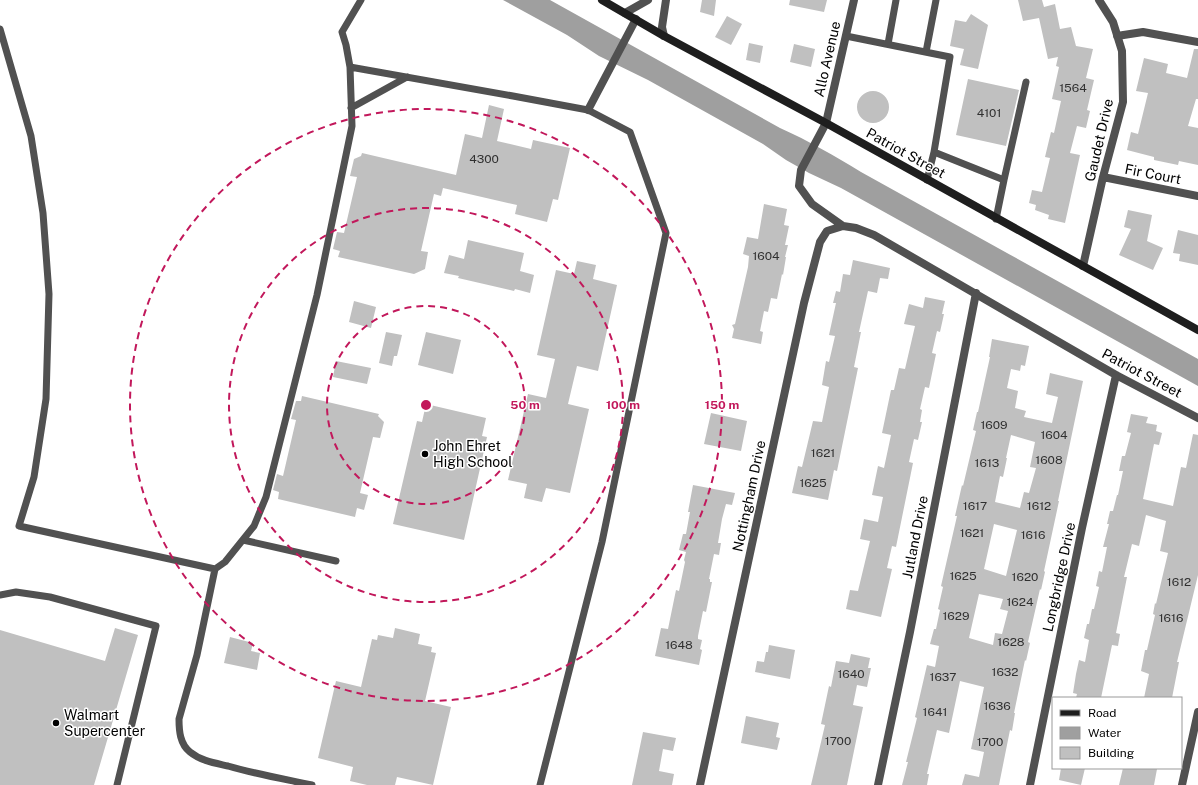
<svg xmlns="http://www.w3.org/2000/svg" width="1198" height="785" font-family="'Public Sans',sans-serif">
<rect width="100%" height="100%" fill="#fff"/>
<!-- water -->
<path fill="#9f9f9f" d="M 503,0 L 550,0 L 780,128 C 809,141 835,156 861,172 L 1198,359 L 1198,386 L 841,188 L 809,173 L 786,160 L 763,144 L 648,80 L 599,56 L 567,35 Z"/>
<!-- building -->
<path fill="#c0c0c0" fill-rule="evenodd" d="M 702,0 L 716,0 L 714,16 L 700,12 Z
M 790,0 L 827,0 L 824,12 L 789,5 Z
M 1018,0 L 1042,0 L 1044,7 L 1055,4 L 1060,29 L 1071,27 L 1076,46 L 1093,49 L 1086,78 L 1094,80 L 1087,110 L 1090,111 L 1086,128 L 1077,126 L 1070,153 L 1080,155 L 1065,223 L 1048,219 L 1049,215 L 1035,210 L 1036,205 L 1029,203 L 1032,190 L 1042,192 L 1050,158 L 1045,157 L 1051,132 L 1054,133 L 1061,101 L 1052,99 L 1059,67 L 1056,66 L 1058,57 L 1048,59 L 1039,18 L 1023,21 Z
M 971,14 L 988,25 L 978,69 L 960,65 L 964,49 L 950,46 L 955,20 L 966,22 Z
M 727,16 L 742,24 L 731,45 L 715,37 Z
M 749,43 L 763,46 L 760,63 L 746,60 Z
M 794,44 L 815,49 L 811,67 L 790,62 Z
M 1194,49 L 1198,49 L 1198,99 L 1196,99 L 1188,126 L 1198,128 L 1198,165 L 1179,161 L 1178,165 L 1154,160 L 1154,157 L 1127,150 L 1131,132 L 1138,134 L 1148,93 L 1136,91 L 1144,58 L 1168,64 L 1166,73 L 1187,78 Z
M 968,79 L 1019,90 L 1006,146 L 956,135 Z
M857 107a16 16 0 1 1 32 0a16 16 0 1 1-32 0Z
M 489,105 L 504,109 L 497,141 L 531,149 L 533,140 L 570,148 L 558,200 L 553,199 L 547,222 L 515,214 L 517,205 L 443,188 L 441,196 L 434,194 L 421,251 L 428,252 L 425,269 L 414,274 L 338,257 L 340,251 L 333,249 L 337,232 L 344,233 L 357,177 L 350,176 L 354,159 L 361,156 L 362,153 L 456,175 L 465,134 L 482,138 Z
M 764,204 L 787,209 L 784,225 L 789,226 L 785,245 L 788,245 L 785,257 L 786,257 L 783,275 L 782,274 L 777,299 L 771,298 L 768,312 L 764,311 L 760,331 L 763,332 L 761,344 L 732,338 L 734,329 L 732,325 L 735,324 L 748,267 L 749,256 L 743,254 L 747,237 L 758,239 Z
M 1128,210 L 1152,215 L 1147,241 L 1163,248 L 1153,270 L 1119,255 L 1131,229 L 1124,227 Z
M 1178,230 L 1198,235 L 1198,265 L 1179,261 L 1180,254 L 1173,253 Z
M 468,240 L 524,253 L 520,271 L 534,275 L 530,293 L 515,289 L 514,291 L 458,278 L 459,276 L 444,273 L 449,255 L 464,259 Z
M 853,260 L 890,268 L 888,279 L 880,278 L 877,293 L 868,291 L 859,332 L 861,332 L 854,367 L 858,368 L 837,471 L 834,470 L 828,500 L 792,493 L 798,466 L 802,467 L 813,421 L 822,422 L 829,387 L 822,385 L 826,361 L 829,362 L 835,336 L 829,335 L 836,303 L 833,303 L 836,291 L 840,292 L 843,274 L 850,275 Z
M 577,261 L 596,265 L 593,279 L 617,285 L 598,371 L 577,366 L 568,404 L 589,409 L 570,493 L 546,488 L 542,502 L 524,498 L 527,484 L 508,480 L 528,394 L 546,398 L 555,359 L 537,355 L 556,270 L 574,274 Z
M 925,297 L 945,301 L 942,314 L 944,314 L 940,332 L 937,331 L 932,353 L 936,354 L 929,388 L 925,387 L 920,409 L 922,410 L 920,422 L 922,422 L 918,440 L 914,439 L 909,462 L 913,463 L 896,547 L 892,546 L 887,568 L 892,569 L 881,617 L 846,609 L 850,590 L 858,591 L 870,541 L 860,539 L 864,519 L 878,522 L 883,497 L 872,495 L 878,466 L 884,468 L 891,435 L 882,433 L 891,390 L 894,390 L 899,368 L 905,369 L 915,326 L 904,324 L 909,304 L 923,308 Z
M 354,301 L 376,307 L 371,328 L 349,322 Z
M 386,332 L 402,335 L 397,356 L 394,356 L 392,366 L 379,363 Z
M 426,332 L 461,340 L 453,374 L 418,365 Z
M 992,339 L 1029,346 L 1025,366 L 1021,365 L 1020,371 L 1011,369 L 1007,388 L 1018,391 L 1015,408 L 1026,411 L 1024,417 L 1052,423 L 1058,397 L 1046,394 L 1050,373 L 1083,381 L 1058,501 L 1059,501 L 1044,571 L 1045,572 L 1041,590 L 1040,589 L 1028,642 L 1030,643 L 1026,661 L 1025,660 L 1014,713 L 1015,713 L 1012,731 L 1010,730 L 999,785 L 962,785 L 965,774 L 979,777 L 984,752 L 971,749 L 984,687 L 960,681 L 949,733 L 937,730 L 927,774 L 929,774 L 927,785 L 902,785 L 908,762 L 906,762 L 917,718 L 915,717 L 927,665 L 935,667 L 939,646 L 930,644 L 934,629 L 936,629 L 940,610 L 938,609 L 943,587 L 941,586 L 957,516 L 955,516 L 962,485 L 963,486 L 976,431 L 973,430 L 977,412 L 978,412 L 990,357 L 989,357 ZM 1011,435 L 1035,442 L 1030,467 L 1036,468 L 1029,493 L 1024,492 L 1020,508 L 995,502 L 1000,476 L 1003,477 L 1007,458 L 1006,458 ZM 994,524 L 1017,530 L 1006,576 L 984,569 ZM 979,594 L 1003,599 L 1000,609 L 1008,611 L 1002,634 L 995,633 L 993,645 L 969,638 Z
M 336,361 L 371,368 L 367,384 L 333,377 Z
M 302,396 L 379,414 L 378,416 L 384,422 L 380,438 L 373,437 L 360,493 L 368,495 L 364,510 L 357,508 L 355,517 L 278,499 L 279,492 L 273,490 L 277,474 L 283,476 L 296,420 L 291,419 L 296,401 L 301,401 Z
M 426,404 L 486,418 L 482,436 L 487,437 L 464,540 L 393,524 L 417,421 L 422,422 Z
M 711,413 L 747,421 L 741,451 L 704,444 Z
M 1131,414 L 1148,417 L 1146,423 L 1157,425 L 1156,431 L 1162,433 L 1159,445 L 1154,444 L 1143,499 L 1173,506 L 1181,467 L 1186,468 L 1193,434 L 1198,435 L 1198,575 L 1177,662 L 1179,662 L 1172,698 L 1144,698 L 1149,674 L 1141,671 L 1145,650 L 1147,650 L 1155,615 L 1153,614 L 1155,603 L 1156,604 L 1168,553 L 1160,551 L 1166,521 L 1146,515 L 1139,546 L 1132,544 L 1124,577 L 1127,577 L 1116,633 L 1120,634 L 1118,646 L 1112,645 L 1101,698 L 1076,698 L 1077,694 L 1073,693 L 1076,674 L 1079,660 L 1085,662 L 1089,640 L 1084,638 L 1087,624 L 1089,624 L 1092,609 L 1094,609 L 1099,587 L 1096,586 L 1099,571 L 1102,572 L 1107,547 L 1103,547 L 1109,524 L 1107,524 L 1110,511 L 1113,511 L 1117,495 L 1118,495 L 1123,471 L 1119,471 L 1122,456 L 1125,456 L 1131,433 L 1127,432 Z
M 693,485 L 735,493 L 732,505 L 726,504 L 722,519 L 718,543 L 721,543 L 719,555 L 714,554 L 709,579 L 710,579 L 710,582 L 712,582 L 706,612 L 703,611 L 698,636 L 698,639 L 702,640 L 700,649 L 702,650 L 699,665 L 655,656 L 661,628 L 668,629 L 676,590 L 679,591 L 685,562 L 684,560 L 686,552 L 679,550 L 683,534 L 686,534 L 690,512 L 688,512 Z
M 115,628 L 138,635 L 94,785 L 0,785 L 0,630 L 105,661 Z
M 395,628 L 420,634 L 418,644 L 432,647 L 431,652 L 436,653 L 425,701 L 451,707 L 433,785 L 397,777 L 395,785 L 367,785 L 350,781 L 353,767 L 318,758 L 336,681 L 361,687 L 372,639 L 377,640 L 378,635 L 393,638 Z
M 230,637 L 253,643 L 251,651 L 260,653 L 257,670 L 224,663 Z
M 769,645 L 795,650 L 790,679 L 755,672 L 757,661 L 764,662 L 766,652 L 768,652 Z
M 851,654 L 870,658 L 868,668 L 871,668 L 867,687 L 857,685 L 853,705 L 863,707 L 847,785 L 811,785 L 825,725 L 821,724 L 829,686 L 831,687 L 836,661 L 849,663 Z
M 746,716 L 779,723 L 776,737 L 780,738 L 777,750 L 741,743 Z
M 643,732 L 676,738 L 673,751 L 663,749 L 659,771 L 674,774 L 672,785 L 632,785 Z
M 1061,768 L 1085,768 L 1081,785 L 1059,780 Z
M 1123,768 L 1149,768 L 1157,769 L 1154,785 L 1119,785 Z"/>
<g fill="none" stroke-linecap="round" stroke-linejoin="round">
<!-- service -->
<path stroke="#515151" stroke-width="7" d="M 0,29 L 31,136 L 43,213 L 49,294 L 46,399 L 34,477 L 19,526 L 215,569
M 846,36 L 950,57 L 934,152 L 927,180
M 888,44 L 896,0
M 926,52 L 936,0
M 350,67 L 513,96 L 588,110 L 630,132 L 666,233 L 602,542 L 540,785
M 351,108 L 407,77
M 934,152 L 1004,180 L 996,219
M 1004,180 L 1026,82
M 243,540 L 336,561
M 0,595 L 16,592 L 50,597 L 156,626 L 117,785
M 312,785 C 284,779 255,774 228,766 C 215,763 201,761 190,752 C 180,744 179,731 179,719 L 197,655 L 215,569 L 225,562 L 254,526 L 266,497 L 317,295 L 352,126 L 350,67 L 346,45 L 342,32 L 361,0"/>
<!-- minor -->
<path stroke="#515151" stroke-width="8" d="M 625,13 L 648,0
M 664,36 L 662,27 L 666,0
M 1117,36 L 1143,32 L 1198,42
M 588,110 L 636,19
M 1103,177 L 1198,196
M 843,226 L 812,204 L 799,186 L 801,170 L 826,123 L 854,0
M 1083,266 L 1103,177 L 1123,102 L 1122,51 L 1113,22 L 1099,0
M 700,785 L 804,303 L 820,242 L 827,231 L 843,226 L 856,228 L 874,235 L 1116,375 L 1198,418
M 878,785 L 910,632 L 976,293
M 1030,785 L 1082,528 L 1116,375
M 1182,785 L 1198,712"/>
<!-- secondary -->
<path stroke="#1e1e1e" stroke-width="8" d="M 602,0 L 664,36 L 826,123 L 1198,330"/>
</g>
<!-- distance rings -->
<g fill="none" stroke="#c2185b" stroke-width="2" stroke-dasharray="7 5">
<circle cx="426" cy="405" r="99"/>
<circle cx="426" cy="405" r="197"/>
<circle cx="426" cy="405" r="296"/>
</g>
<!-- markers -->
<g fill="#000" stroke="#fff" stroke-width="1.5">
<circle cx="425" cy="454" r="4"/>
<circle cx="56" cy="723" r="4"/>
</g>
<g text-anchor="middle" stroke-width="3" stroke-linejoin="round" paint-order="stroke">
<!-- number labels -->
<g font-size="12" fill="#303030">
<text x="1073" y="92">1564</text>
<text x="989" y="117">4101</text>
<text x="484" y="163">4300</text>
<text x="766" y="260">1604</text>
<text x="994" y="429">1609</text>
<text x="1054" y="439">1604</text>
<text x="823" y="457">1621</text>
<text x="1049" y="464">1608</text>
<text x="987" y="467">1613</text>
<text x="813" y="487">1625</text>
<text x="975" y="510">1617</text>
<text x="1039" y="510">1612</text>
<text x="972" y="537">1621</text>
<text x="1033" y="539">1616</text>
<text x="963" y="580">1625</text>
<text x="1025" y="581">1620</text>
<text x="1179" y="586">1612</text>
<text x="1020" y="606">1624</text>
<text x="956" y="620">1629</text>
<text x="1171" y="622">1616</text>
<text x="1011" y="646">1628</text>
<text x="679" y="649">1648</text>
<text x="1005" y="676">1632</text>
<text x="851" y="678">1640</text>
<text x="943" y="681">1637</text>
<text x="997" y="710">1636</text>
<text x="935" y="716">1641</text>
<text x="838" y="745">1700</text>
<text x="990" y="746">1700</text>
</g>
<!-- street labels -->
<g font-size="14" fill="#000" stroke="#fff">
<text transform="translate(827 59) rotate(-77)" y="5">Allo Avenue</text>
<text transform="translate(1099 140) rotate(-77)" y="5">Gaudet Drive</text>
<text transform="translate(906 153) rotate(29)" y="5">Patriot Street</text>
<text transform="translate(1153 174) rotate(11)" y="5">Fir Court</text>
<text transform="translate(1142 373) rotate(28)" y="5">Patriot Street</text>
<text transform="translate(749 496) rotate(-78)" y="5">Nottingham Drive</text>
<text transform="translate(915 537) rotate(-79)" y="5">Jutland Drive</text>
<text transform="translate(1059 577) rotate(-78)" y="5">Longbridge Drive</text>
</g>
<!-- poi labels -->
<g font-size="14" fill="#000" stroke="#fff" text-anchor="start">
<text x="433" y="451">John Ehret<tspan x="433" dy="16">High School</tspan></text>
<text x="64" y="720">Walmart<tspan x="64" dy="16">Supercenter</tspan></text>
</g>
</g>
<circle cx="426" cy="405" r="6" fill="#c2185b" stroke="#fff" stroke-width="2"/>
<g font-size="12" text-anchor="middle" font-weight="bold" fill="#c2185b" stroke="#fff" stroke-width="3" stroke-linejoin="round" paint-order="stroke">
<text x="525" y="409">50 m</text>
<text x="623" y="409">100 m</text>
<text x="722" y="409">150 m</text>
</g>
<!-- legend -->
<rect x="1052" y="697" width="130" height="72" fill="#ffffff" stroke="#999999"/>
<rect x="1060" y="710" width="20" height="6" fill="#1e1e1e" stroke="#999999"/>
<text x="1088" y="717" font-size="12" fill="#000000">Road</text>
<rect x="1060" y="727" width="20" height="12" fill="#9f9f9f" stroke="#999999"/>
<text x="1088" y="737" font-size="12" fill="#000000">Water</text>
<rect x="1060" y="747" width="20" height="12" fill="#c0c0c0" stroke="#999999"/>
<text x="1088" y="757" font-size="12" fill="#000000">Building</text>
</svg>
